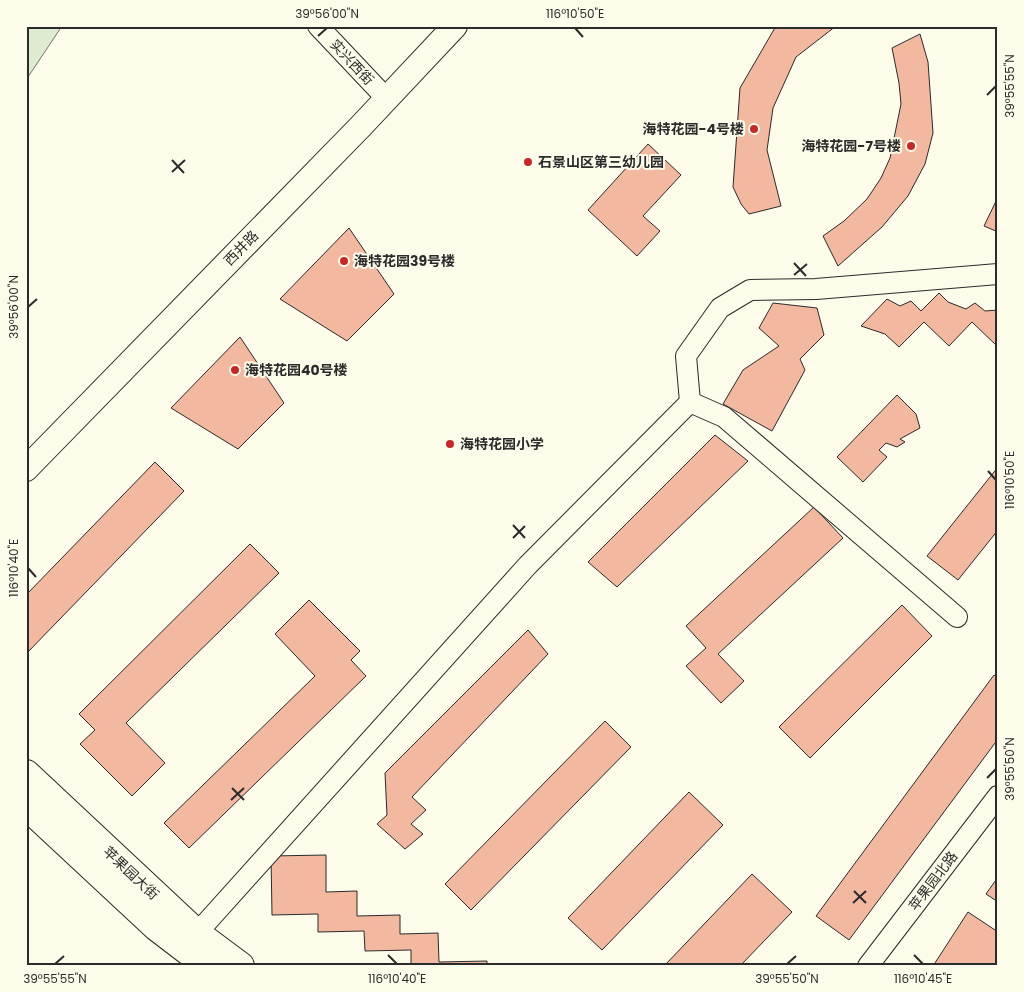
<svg xmlns="http://www.w3.org/2000/svg" width="1024" height="992" font-family="Poppins,'Noto Sans SC',sans-serif">
<rect width="100%" height="100%" fill="#fdfbea"/>
<!-- green -->
<path fill="#deebd1" stroke="#74746e" d="M 26,26 L 62,26 L 26,80 Z"/>
<!-- building -->
<path fill="#f2b8a0" stroke="#2b2b2b" d="M 776,26 L 836,26 L 796,57 L 773,108 L 767,150 L 781,206 L 749,214 L 741,204 L 733,187 L 740,88 Z
M 920,34 L 928,62 L 933,133 L 925,164 L 908,196 L 882,227 L 838,266 L 823,236 L 844,221 L 867,199 L 881,178 L 890,158 L 901,104 L 899,83 L 892,48 Z
M 648,144 L 681,175 L 643,216 L 660,231 L 637,256 L 588,210 Z
M 998,197 L 998,232 L 984,226 Z
M 349,228 L 394,294 L 347,341 L 280,299 Z
M 939,293 L 948,302 L 966,309 L 975,303 L 985,311 L 998,310 L 998,347 L 972,322 L 949,346 L 924,322 L 899,347 L 885,334 L 861,326 L 887,299 L 900,306 L 911,301 L 921,311 Z
M 773,303 L 817,308 L 824,335 L 800,359 L 805,370 L 772,431 L 723,404 L 743,370 L 779,346 L 759,328 Z
M 240,337 L 284,403 L 238,449 L 171,408 Z
M 897,395 L 916,414 L 920,428 L 900,439 L 905,442 L 897,447 L 886,443 L 879,450 L 887,457 L 863,482 L 837,457 Z
M 715,435 L 748,461 L 617,587 L 588,562 Z
M 155,462 L 184,491 L 26,654 L 26,595 Z
M 998,467 L 998,530 L 958,580 L 927,556 Z
M 814,507 L 843,538 L 718,654 L 744,681 L 721,703 L 686,666 L 706,648 L 686,626 Z
M 250,544 L 279,573 L 126,723 L 165,763 L 132,796 L 80,744 L 95,730 L 79,714 Z
M 309,600 L 360,651 L 351,660 L 366,676 L 189,848 L 164,823 L 315,676 L 275,634 Z
M 902,605 L 932,636 L 810,758 L 779,727 Z
M 528,630 L 548,654 L 412,797 L 426,810 L 411,824 L 423,834 L 405,849 L 377,824 L 387,815 L 385,773 Z
M 994,675 L 998,678 L 998,739 L 849,940 L 816,916 Z
M 605,721 L 631,747 L 471,910 L 445,884 Z
M 689,792 L 723,825 L 602,950 L 568,918 Z
M 326,855 L 326,892 L 357,891 L 357,916 L 400,915 L 400,934 L 438,933 L 439,962 L 487,961 L 487,966 L 411,966 L 411,950 L 365,951 L 364,931 L 318,932 L 318,914 L 272,915 L 271,856 Z
M 752,874 L 792,912 L 740,966 L 664,966 Z
M 998,877 L 998,902 L 986,894 Z
M 968,912 L 998,932 L 998,962 L 995,966 L 933,966 Z"/>
<g fill="none" stroke-linecap="round" stroke-linejoin="round">
<!-- minor casing -->
<g stroke="#2b2b2b" stroke-width="22">
<path id="minor" d="M 318,26 L 386,98
M 690,402 L 724,417 L 957,617
M 188,943 L 528,565 L 690,402 L 686,356 L 720,308 L 750,290 L 816,289 L 998,274
M 868,966 L 998,796"/>
</g>
<!-- tertiary casing -->
<g stroke="#2b2b2b" stroke-width="26">
<path id="tertiary" d="M 26,469 L 361,126 L 455,26"/>
</g>
<!-- secondary casing -->
<g stroke="#2b2b2b" stroke-width="30">
<path id="secondary" d="M 26,774 L 197,934 L 240,966
M 26,805 L 157,927 L 208,966"/>
</g>
<!-- minor -->
<use href="#minor" stroke="#fdfbea" stroke-width="20"/>
<!-- tertiary -->
<use href="#tertiary" stroke="#fdfbea" stroke-width="24"/>
<!-- secondary -->
<use href="#secondary" stroke="#fdfbea" stroke-width="28"/>
</g>
<!-- ticks -->
<path fill="none" stroke="#2b2b2b" stroke-width="2" d="M 575,28 L 583,37M 318,36 L 327,28M 987,95 L 996,86M 172,160 L 184,173M 172,172 L 185,160M 794,263 L 806,276M 794,275 L 807,264M 28,307 L 37,299M 988,471 L 996,480M 513,525 L 525,538M 513,538 L 525,526M 28,568 L 36,577M 987,778 L 996,769M 232,788 L 244,800M 231,800 L 244,788M 854,891 L 866,903M 853,903 L 866,891M 388,955 L 397,964M 914,955 L 923,964M 55,964 L 64,956M 787,964 L 796,956"/>
<!-- markers -->
<g fill="#c62828" stroke="#fdfbea" stroke-width="2">
<circle cx="754" cy="129" r="5"/>
<circle cx="911" cy="146" r="5"/>
<circle cx="528" cy="162" r="5"/>
<circle cx="344" cy="261" r="5"/>
<circle cx="235" cy="370" r="5"/>
<circle cx="450" cy="444" r="5"/>
</g>
<g text-anchor="middle" stroke-width="4" stroke-linejoin="round" paint-order="stroke">
<!-- street labels -->
<g font-size="14" fill="#2b2b2b" stroke="#fdfbea">
<text transform="translate(352 62) rotate(47)" y="5">实兴西街</text>
<text transform="translate(241 248) rotate(-46)" y="5">西井路</text>
<text transform="translate(131 873) rotate(43)" y="5">苹果园大街</text>
<text transform="translate(933 881) rotate(-53)" y="5">苹果园北路</text>
</g>
<!-- poi labels -->
<g font-size="14" font-weight="bold" fill="#2b2b2b" stroke="#fdfbea" text-anchor="start">
<text x="744" y="134" text-anchor="end">海特花园-4号楼</text>
<text x="901" y="151" text-anchor="end">海特花园-7号楼</text>
<text x="538" y="167">石景山区第三幼儿园</text>
<text x="354" y="266">海特花园39号楼</text>
<text x="245" y="375">海特花园40号楼</text>
<text x="460" y="449">海特花园小学</text>
</g>
</g>
<!-- border -->
<rect width="1024" height="992" fill="none" stroke="#fdfbea" stroke-width="55"/>
<rect x="28" y="28" width="968" height="936" fill="none" stroke="#2b2b2b" stroke-width="2"/>
<g font-size="12" text-anchor="middle" fill="#2b2b2b">
<text x="327" y="18">39°56'00"N</text>
<text x="575" y="18">116°10'50"E</text>
<text transform="translate(1010 86) rotate(-90)" y="4">39°55'55"N</text>
<text transform="translate(14 307) rotate(-90)" y="4">39°56'00"N</text>
<text transform="translate(1010 480) rotate(-90)" y="4">116°10'50"E</text>
<text transform="translate(14 568) rotate(-90)" y="4">116°10'40"E</text>
<text transform="translate(1010 769) rotate(-90)" y="4">39°55'50"N</text>
<text x="55" y="983">39°55'55"N</text>
<text x="397" y="983">116°10'40"E</text>
<text x="787" y="983">39°55'50"N</text>
<text x="923" y="983">116°10'45"E</text>
</g>
</svg>
